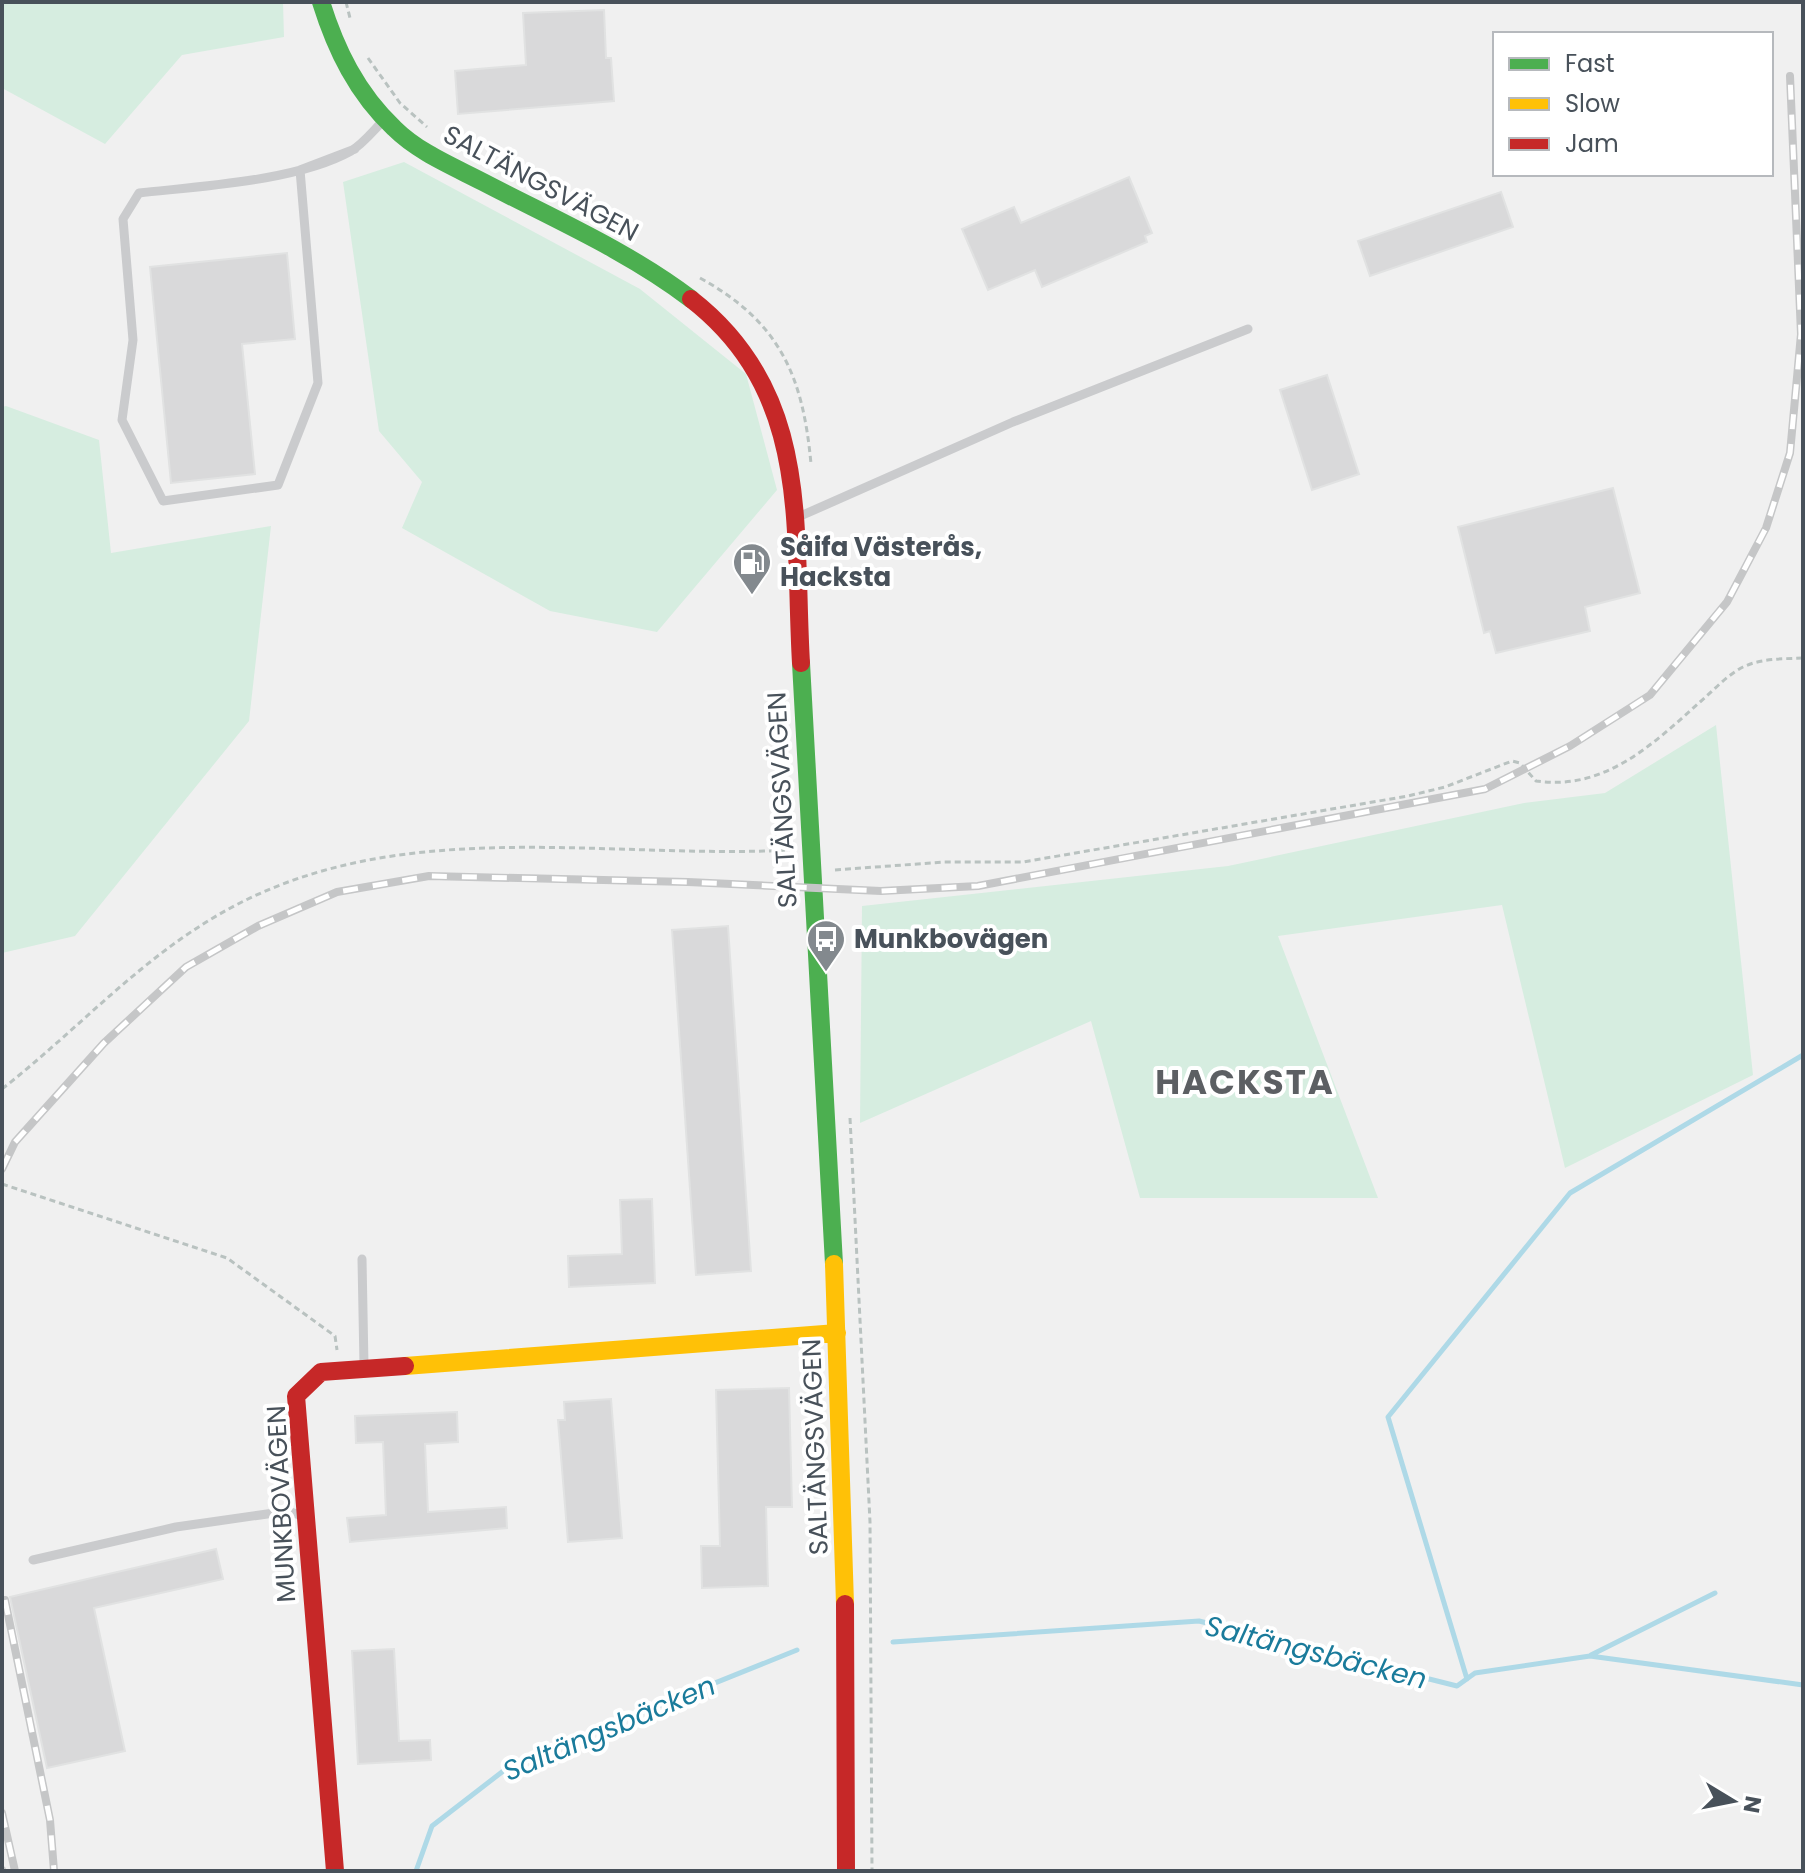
<svg xmlns="http://www.w3.org/2000/svg" width="1805" height="1873" font-family="Poppins,sans-serif">
<rect width="100%" height="100%" fill="#f0f0f0"/>
<!-- green -->
<path fill="#d6ede0" d="M 2,2 L 283,2 L 284,37 L 182,55 L 105,144 L 2,88 Z
M 404,162 L 640,289 L 746,374 L 777,490 L 657,632 L 550,611 L 402,528 L 422,482 L 379,431 L 343,182 Z
M 6,406 L 99,440 L 111,553 L 271,526 L 249,721 L 75,936 L 2,953 L 2,407 Z
M 1716,725 L 1753,1075 L 1565,1168 L 1502,905 L 1278,936 L 1378,1198 L 1140,1198 L 1091,1021 L 860,1123 L 862,906 L 1228,866 L 1524,803 L 1605,793 Z"/>
<g fill="none" stroke-linecap="round" stroke-linejoin="round">
<!-- stream -->
<path stroke="#aed9e7" stroke-width="5" d="M 893,1642 L 1199,1621 L 1457,1686 L 1475,1673 L 1590,1656 L 1803,1685
M 1591,1655 L 1715,1593
M 1467,1679 L 1388,1417 L 1570,1193 L 1803,1055
M 416,1871 L 432,1826 L 511,1765 L 797,1650"/>
</g>
<!-- building -->
<path fill="#d9d9da" stroke="#e1e2e2" stroke-width="2" d="M 604,10 L 606,58 L 611,58 L 614,101 L 458,114 L 455,71 L 526,65 L 523,13 Z
M 1129,177 L 1152,233 L 1145,236 L 1147,242 L 1042,287 L 1035,270 L 988,290 L 962,229 L 1014,207 L 1021,223 Z
M 1501,192 L 1513,227 L 1370,276 L 1358,241 Z
M 287,253 L 295,339 L 242,344 L 255,474 L 171,483 L 150,267 Z
M 1327,375 L 1359,474 L 1312,490 L 1280,390 Z
M 1613,488 L 1640,593 L 1585,607 L 1590,631 L 1496,653 L 1490,631 L 1484,633 L 1458,527 Z
M 728,926 L 751,1271 L 696,1275 L 672,930 Z
M 652,1199 L 655,1283 L 569,1287 L 568,1256 L 622,1254 L 620,1200 Z
M 789,1388 L 792,1507 L 766,1507 L 768,1586 L 702,1588 L 701,1546 L 720,1546 L 716,1390 Z
M 611,1399 L 622,1538 L 568,1542 L 558,1420 L 565,1420 L 564,1402 Z
M 457,1412 L 458,1442 L 425,1444 L 428,1512 L 506,1507 L 507,1528 L 350,1542 L 347,1518 L 386,1515 L 383,1442 L 356,1443 L 355,1416 Z
M 216,1549 L 223,1579 L 94,1608 L 125,1751 L 47,1768 L 10,1597 Z
M 394,1649 L 399,1741 L 430,1740 L 431,1760 L 358,1764 L 352,1651 Z"/>
<g fill="none" stroke-linecap="round" stroke-linejoin="round">
<!-- path -->
<path stroke="#b9c2c0" stroke-width="3" stroke-dasharray="6 4" stroke-linecap="butt" d="M 346,2 L 350,18
M 368,58 L 400,103 L 427,127
M 700,278 C 780,322 803,376 811,464
M 835,870 L 944,862 L 1023,862 L 1408,796 L 1445,787 L 1512,761 L 1520,763 L 1536,781 C 1605,791 1653,744 1700,702 C 1714,690 1727,675 1743,667 C 1762,658 1783,659 1803,658
M 2,1089 C 75,1032 137,962 218,915 C 394,812 600,860 792,850
M 850,1118 L 870,1522 L 872,1871
M 2,1184 L 227,1258 L 335,1336 L 337,1350"/>
<!-- lane -->
<path stroke="#cacbcd" stroke-width="9" d="M 355,149 L 300,170 L 318,383 L 278,485 L 163,501 L 122,420 L 133,340 L 123,219 L 139,193 C 202,186 297,181 351,151 C 363,144 373,131 383,121
M 796,518 L 1013,422 L 1248,329
M 362,1259 L 364,1365
M 33,1560 L 176,1527 L 288,1511 L 305,1517"/>
<!-- fast -->
<path stroke="#4caf50" stroke-width="18" d="M 321,2 C 336,50 357,93 394,128 C 418,152 452,166 483,182 C 552,218 628,251 691,299
M 801,663 L 834,1264"/>
<!-- slow -->
<path stroke="#ffc107" stroke-width="18" d="M 834,1264 L 845,1604
M 405,1366 L 837,1333"/>
<!-- jam -->
<path stroke="#c62828" stroke-width="18" d="M 691,299 C 812,393 793,525 801,663
M 845,1604 L 846,1871
M 335,1871 L 296,1396 L 321,1372 L 405,1366"/>
<!-- rail casing -->
<g stroke="#c5c6c7" stroke-width="8">
<path id="rail" d="M 2,1169 L 15,1142 L 104,1043 L 186,967 L 258,926 L 337,892 L 429,876 L 688,882 L 881,891 L 978,886 L 1485,789 L 1570,746 L 1650,695 L 1727,602 L 1766,528 L 1790,453 L 1801,334 L 1790,76
M 5,1600 L 50,1820 L 54,1871
M 2,1813 L 15,1871
M 2,1870 L 2,1871"/>
</g>
<!-- rail -->
<use href="#rail" stroke="#fff" stroke-width="5" stroke-dasharray="15" stroke-linecap="butt"/>
</g>
<!-- icons -->
<defs>
<g id="fuel-pin" transform="scale(2)"><path d="M0 17L-7.5 6A9.5 9.5 0 1 1 7.5 6Z" fill="#83898e" stroke="#fff"/><path d="M-5.5-6h7V0h2V4h1.3V-2.5L3-4.5l.8-.8L6-3V5H2.5V1h-1V6h-7ZM-4.2-4.7v3.2H.2V-4.7Z" fill="#fff"/></g>
<g id="bus-pin" transform="scale(2)"><path d="M0 17L-7.5 6A9.5 9.5 0 1 1 7.5 6Z" fill="#83898e" stroke="#fff"/><path d="M-5-6H5V4H4V6H2V4H-2V6H-4V4H-5ZM-3.5-4V0h7V-4ZM-3.5 1.2v1.5H-2V1.2ZM2 1.2v1.5H3.5V1.2Z" fill="#fff"/></g>
</defs>
<g fill-rule="evenodd">
<use href="#fuel-pin" x="752" y="562"/>
<use href="#bus-pin" x="826" y="939"/>
</g>
<g text-anchor="middle" stroke-width="8" stroke-linejoin="round" paint-order="stroke">
<!-- street labels -->
<g font-size="26" fill="#48515a" stroke="#fff">
<text transform="translate(541 183) rotate(28)" y="9">SALTÄNGSVÄGEN</text>
<text transform="translate(782 800) rotate(-93)" y="9">SALTÄNGSVÄGEN</text>
<text transform="translate(815 1447) rotate(-92)" y="9">SALTÄNGSVÄGEN</text>
<text transform="translate(281 1504) rotate(-93)" y="9">MUNKBOVÄGEN</text>
</g>
<!-- poi labels -->
<g font-size="26" font-weight="bold" fill="#48515a" stroke="#fff" text-anchor="start">
<text x="780" y="556">Såifa Västerås,<tspan x="780" dy="30">Hacksta</tspan></text>
<text x="854" y="948">Munkbovägen</text>
</g>
<!-- water labels -->
<g font-size="28" font-style="italic" fill="#1a7b9b" stroke="#fff">
<text transform="translate(1316 1652) rotate(14)" y="10">Saltängsbäcken</text>
<text transform="translate(609 1728) rotate(-23)" y="10">Saltängsbäcken</text>
</g>
<!-- district labels -->
<g font-size="34" font-weight="bold" letter-spacing="2" fill="#5c5f63" stroke="#fff">
<text x="1245" y="1094">HACKSTA</text>
</g>
</g>
<!-- border -->
<rect width="1805" height="1873" fill="none" stroke="#48515a" stroke-width="8"/>
<!-- legend -->
<rect x="1493" y="32" width="280" height="144" fill="#ffffff" stroke="#b6b9bd" stroke-width="2"/>
<rect x="1509" y="58" width="40" height="12" fill="#4caf50" stroke="#b6b9bd" stroke-width="2"/>
<text x="1565" y="72" font-size="24" fill="#48515a">Fast</text>
<rect x="1509" y="98" width="40" height="12" fill="#ffc107" stroke="#b6b9bd" stroke-width="2"/>
<text x="1565" y="112" font-size="24" fill="#48515a">Slow</text>
<rect x="1509" y="138" width="40" height="12" fill="#c62828" stroke="#b6b9bd" stroke-width="2"/>
<text x="1565" y="152" font-size="24" fill="#48515a">Jam</text>
<!-- north arrow -->
<g transform="translate(1733 1801) rotate(100)" stroke="#ffffff" stroke-width="6" paint-order="stroke">
<path d="M0-6L14 30L0 20L-14 30Z" fill="#48515a"/>
<text y="-12" font-size="22" font-weight="bold" text-anchor="middle" fill="#48515a">N</text>
</g>
</svg>
